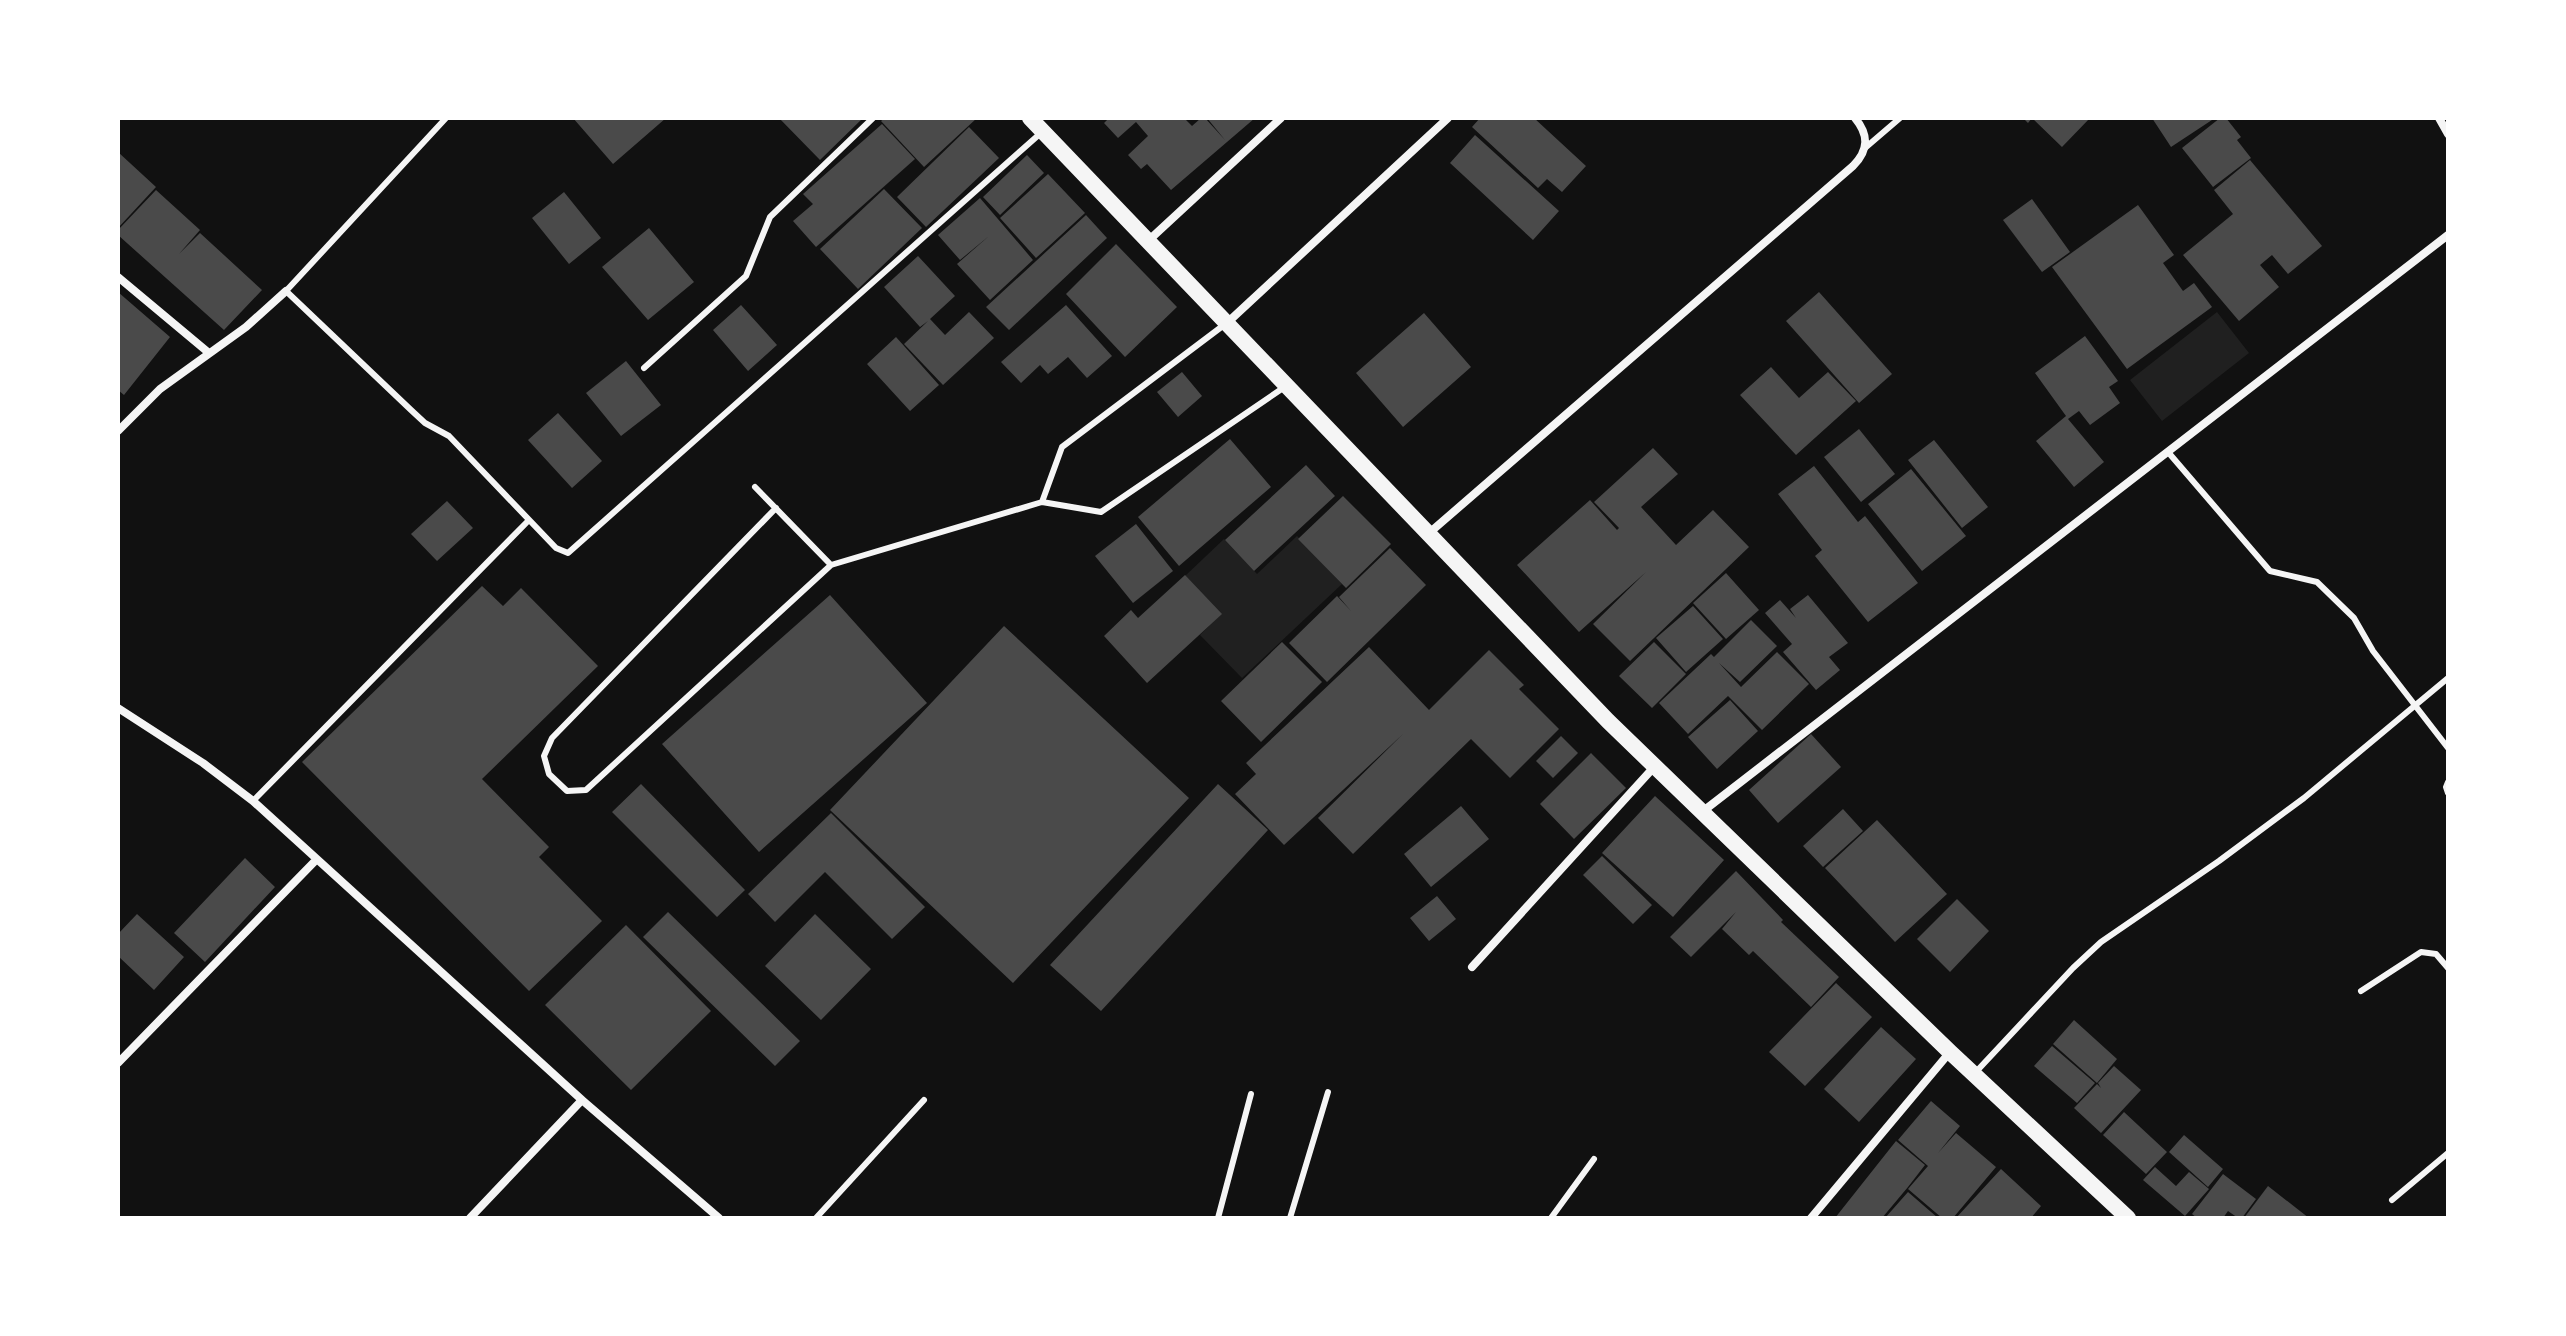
<svg xmlns="http://www.w3.org/2000/svg" width="2566" height="1336" font-family="Figtree,sans-serif">
<rect width="100%" height="100%" fill="#111"/>
<!-- green -->
<path fill="#202020" d="M 2217,312 L 2249,353 L 2162,421 L 2130,380 Z
M 1297,536 L 1342,584 L 1242,678 L 1200,635 L 1221,614 L 1185,576 L 1224,539 L 1257,574 Z"/>
<!-- building -->
<path fill="#4a4a4a" d="M 573,118 L 666,118 L 613,164 Z
M 779,118 L 863,118 L 820,160 Z
M 885,118 L 977,118 L 924,167 L 881,121 Z
M 1109,118 L 1184,118 L 1192,126 L 1201,118 L 1205,118 L 1225,140 L 1207,118 L 1255,118 L 1171,190 L 1147,164 L 1141,169 L 1128,155 L 1148,136 L 1136,122 L 1118,138 L 1104,123 Z
M 1480,118 L 1534,118 L 1586,166 L 1562,192 L 1547,179 L 1538,188 L 1472,127 Z
M 2023,118 L 2090,118 L 2062,147 L 2032,118 L 2028,123 Z
M 2152,118 L 2215,118 L 2171,147 Z
M 2220,118 L 2226,118 L 2241,137 L 2237,140 L 2251,158 L 2213,187 L 2182,148 Z
M 882,124 L 915,159 L 816,247 L 793,221 L 813,204 L 803,194 Z
M 969,127 L 999,158 L 926,227 L 897,197 Z
M 1475,135 L 1559,211 L 1533,240 L 1450,163 Z
M 118,152 L 156,187 L 118,228 Z
M 1027,155 L 1044,173 L 1000,215 L 983,197 Z
M 2250,160 L 2322,246 L 2288,274 L 2272,255 L 2260,265 L 2279,287 L 2239,321 L 2183,255 L 2233,214 L 2214,190 Z
M 1048,174 L 1085,213 L 1036,258 L 1000,218 Z
M 884,189 L 922,228 L 858,289 L 820,249 Z
M 156,190 L 200,230 L 179,254 L 200,233 L 262,290 L 224,330 L 118,235 L 118,230 Z
M 564,192 L 601,238 L 569,264 L 532,218 Z
M 980,198 L 1033,260 L 990,300 L 957,264 L 989,236 L 960,260 L 938,235 Z
M 2032,199 L 2070,252 L 2042,272 L 2003,220 Z
M 2138,205 L 2174,255 L 2163,263 L 2183,291 L 2194,283 L 2212,307 L 2127,369 L 2052,267 Z
M 1086,215 L 1107,238 L 1009,330 L 986,307 Z
M 649,228 L 694,282 L 648,320 L 602,267 Z
M 1116,244 L 1177,307 L 1125,357 L 1066,294 Z
M 918,256 L 955,296 L 930,319 L 945,335 L 969,312 L 994,338 L 943,385 L 904,344 L 928,321 L 920,327 L 884,287 Z
M 118,292 L 170,337 L 124,395 L 118,390 Z
M 1819,292 L 1892,374 L 1859,403 L 1786,321 Z
M 741,305 L 777,345 L 748,371 L 713,330 Z
M 1066,305 L 1112,356 L 1087,378 L 1068,357 L 1048,374 L 1040,365 L 1021,383 L 1001,362 Z
M 1424,313 L 1471,367 L 1403,427 L 1356,373 Z
M 2085,336 L 2118,381 L 2109,387 L 2120,403 L 2090,425 L 2079,411 L 2068,419 L 2104,462 L 2074,487 L 2036,441 L 2066,416 L 2035,373 Z
M 896,337 L 939,385 L 910,411 L 867,364 Z
M 626,361 L 661,405 L 621,436 L 586,393 Z
M 1771,367 L 1799,398 L 1828,372 L 1856,401 L 1796,455 L 1740,395 Z
M 1182,372 L 1202,396 L 1178,417 L 1157,392 Z
M 558,413 L 602,461 L 572,488 L 528,440 Z
M 1859,429 L 1895,474 L 1861,502 L 1824,457 Z
M 1230,439 L 1271,487 L 1179,566 L 1138,517 Z
M 1934,440 L 1988,507 L 1962,528 L 1908,460 Z
M 1653,448 L 1678,474 L 1641,507 L 1676,545 L 1713,510 L 1749,547 L 1630,661 L 1593,624 L 1646,572 L 1579,632 L 1517,565 L 1590,500 L 1617,530 L 1619,528 L 1594,502 Z
M 1306,465 L 1335,496 L 1254,571 L 1225,540 Z
M 1814,466 L 1858,522 L 1865,516 L 1918,583 L 1868,622 L 1815,556 L 1822,550 L 1778,494 Z
M 1911,469 L 1966,536 L 1922,571 L 1868,504 Z
M 1343,496 L 1391,544 L 1346,588 L 1298,539 Z
M 447,501 L 473,528 L 437,561 L 411,534 Z
M 1136,524 L 1173,571 L 1133,603 L 1095,556 Z
M 1390,548 L 1426,585 L 1327,682 L 1289,643 L 1337,596 L 1351,611 L 1339,597 Z
M 1726,573 L 1759,610 L 1726,639 L 1693,603 Z
M 1185,575 L 1222,614 L 1147,683 L 1104,636 L 1131,610 L 1138,618 Z
M 482,586 L 503,606 L 521,588 L 598,666 L 482,779 L 549,847 L 539,857 L 602,921 L 529,991 L 302,762 Z
M 830,595 L 927,703 L 759,852 L 662,744 Z
M 1808,595 L 1848,643 L 1829,657 L 1840,670 L 1816,690 L 1783,652 L 1792,644 L 1765,613 L 1780,600 L 1796,618 L 1790,609 Z
M 1693,606 L 1723,639 L 1686,672 L 1656,638 Z
M 1751,620 L 1777,646 L 1740,682 L 1719,663 L 1741,687 L 1777,652 L 1809,684 L 1762,730 L 1728,696 L 1688,734 L 1659,703 L 1711,654 L 1714,657 Z
M 1004,626 L 1189,798 L 1013,983 L 830,810 Z
M 1282,642 L 1322,682 L 1261,742 L 1221,701 Z
M 1654,642 L 1686,674 L 1652,708 L 1619,676 Z
M 1369,647 L 1429,710 L 1489,650 L 1524,685 L 1519,689 L 1559,729 L 1510,778 L 1471,739 L 1353,854 L 1318,818 L 1403,734 L 1284,845 L 1235,794 L 1256,774 L 1246,763 Z
M 1730,700 L 1758,731 L 1717,769 L 1688,737 Z
M 1811,734 L 1841,767 L 1778,823 L 1749,790 Z
M 1561,736 L 1578,753 L 1553,778 L 1536,761 Z
M 1591,753 L 1626,788 L 1574,839 L 1540,804 Z
M 641,784 L 745,890 L 717,917 L 612,812 Z
M 1218,784 L 1268,830 L 1101,1011 L 1050,965 Z
M 1655,796 L 1724,860 L 1673,917 L 1602,853 Z
M 1461,806 L 1489,839 L 1431,887 L 1404,854 Z
M 1843,809 L 1863,831 L 1823,867 L 1803,846 Z
M 831,813 L 925,907 L 892,939 L 825,872 L 775,922 L 748,894 Z
M 1877,820 L 1947,894 L 1895,942 L 1825,868 Z
M 1602,856 L 1652,905 L 1633,924 L 1583,875 Z
M 245,858 L 275,887 L 205,962 L 174,933 Z
M 1736,871 L 1783,920 L 1781,922 L 1839,977 L 1811,1007 L 1753,951 L 1749,955 L 1722,929 L 1736,912 L 1691,957 L 1670,937 Z
M 1437,896 L 1456,919 L 1429,941 L 1410,918 Z
M 1957,899 L 1989,931 L 1950,972 L 1917,939 Z
M 668,912 L 800,1041 L 775,1066 L 643,937 Z
M 137,914 L 184,957 L 154,990 L 118,956 L 118,934 Z
M 815,914 L 871,969 L 821,1020 L 765,966 Z
M 626,925 L 711,1011 L 631,1090 L 545,1005 Z
M 1836,983 L 1872,1017 L 1805,1086 L 1769,1052 Z
M 2074,1020 L 2117,1059 L 2097,1083 L 2053,1044 Z
M 1881,1027 L 1916,1059 L 1859,1122 L 1824,1089 Z
M 2052,1046 L 2095,1083 L 2077,1103 L 2034,1066 Z
M 2114,1066 L 2141,1090 L 2101,1133 L 2074,1108 L 2097,1084 L 2101,1088 L 2098,1083 Z
M 1931,1101 L 1960,1126 L 1938,1153 L 1956,1133 L 1996,1167 L 1953,1218 L 1942,1218 L 1908,1189 L 1928,1166 L 1898,1140 Z
M 2124,1112 L 2167,1152 L 2146,1174 L 2103,1135 Z
M 2184,1135 L 2223,1169 L 2208,1187 L 2169,1152 Z
M 1896,1141 L 1925,1165 L 1908,1187 L 1882,1218 L 1835,1218 Z
M 2155,1167 L 2176,1186 L 2189,1172 L 2209,1189 L 2185,1216 L 2143,1180 Z
M 2001,1169 L 2041,1206 L 2031,1218 L 1956,1218 Z
M 2223,1174 L 2256,1199 L 2242,1218 L 2238,1218 L 2228,1211 L 2223,1218 L 2197,1218 L 2192,1214 Z
M 2268,1186 L 2300,1211 L 2309,1218 L 2244,1218 Z
M 1908,1192 L 1938,1218 L 1885,1218 Z"/>
<g fill="none" stroke-linecap="round" stroke-linejoin="round">
<!-- service -->
<path stroke="#f5f5f5" stroke-width="6" d="M 446,118 L 286,291 L 411,410 L 425,423 L 449,436 L 556,548 L 568,553 L 1042,132
M 1865,148 L 1900,118
M 644,368 L 746,276 L 770,217 L 873,118
M 2168,452 L 2270,571 L 2317,582 L 2354,618 L 2373,651 L 2448,748
M 755,487 L 831,565
M 1042,502 L 1062,447 L 1224,325
M 776,508 L 552,738 L 544,756 L 549,774 L 567,791 L 586,790 L 831,565 L 1042,502 L 1101,512 L 1286,386
M 2448,782 L 2446,787 L 2448,793
M 253,801 L 529,520
M 2361,991 L 2421,952 L 2436,954 L 2448,968
M 1974,1074 L 2073,968 L 2101,942 L 2219,861 L 2304,798 L 2448,678
M 2392,1200 L 2448,1153
M 816,1218 L 924,1100
M 1218,1218 L 1251,1094
M 1290,1218 L 1328,1092
M 1551,1218 L 1594,1159"/>
<!-- minor -->
<path stroke="#f5f5f5" stroke-width="8" d="M 2439,118 L 2448,134
M 1148,241 L 1281,118
M 118,277 L 209,353
M 1227,323 L 1448,118
M 118,431 L 160,389 L 246,327 L 286,291
M 1428,534 L 1853,166 C 1869,150 1869,135 1855,118
M 118,708 L 203,763 L 253,801 L 582,1100 L 719,1218
M 1702,812 L 2448,235
M 1472,967 L 1655,766
M 118,1063 L 317,859
M 470,1218 L 582,1100
M 1811,1218 L 1950,1052"/>
<!-- secondary -->
<path stroke="#f5f5f5" stroke-width="16" d="M 1030,118 L 1608,721 L 1950,1052 L 2128,1218"/>
</g>
<!-- border -->
<rect width="2566" height="1336" fill="none" stroke="#ffffff" stroke-width="240"/>
</svg>
